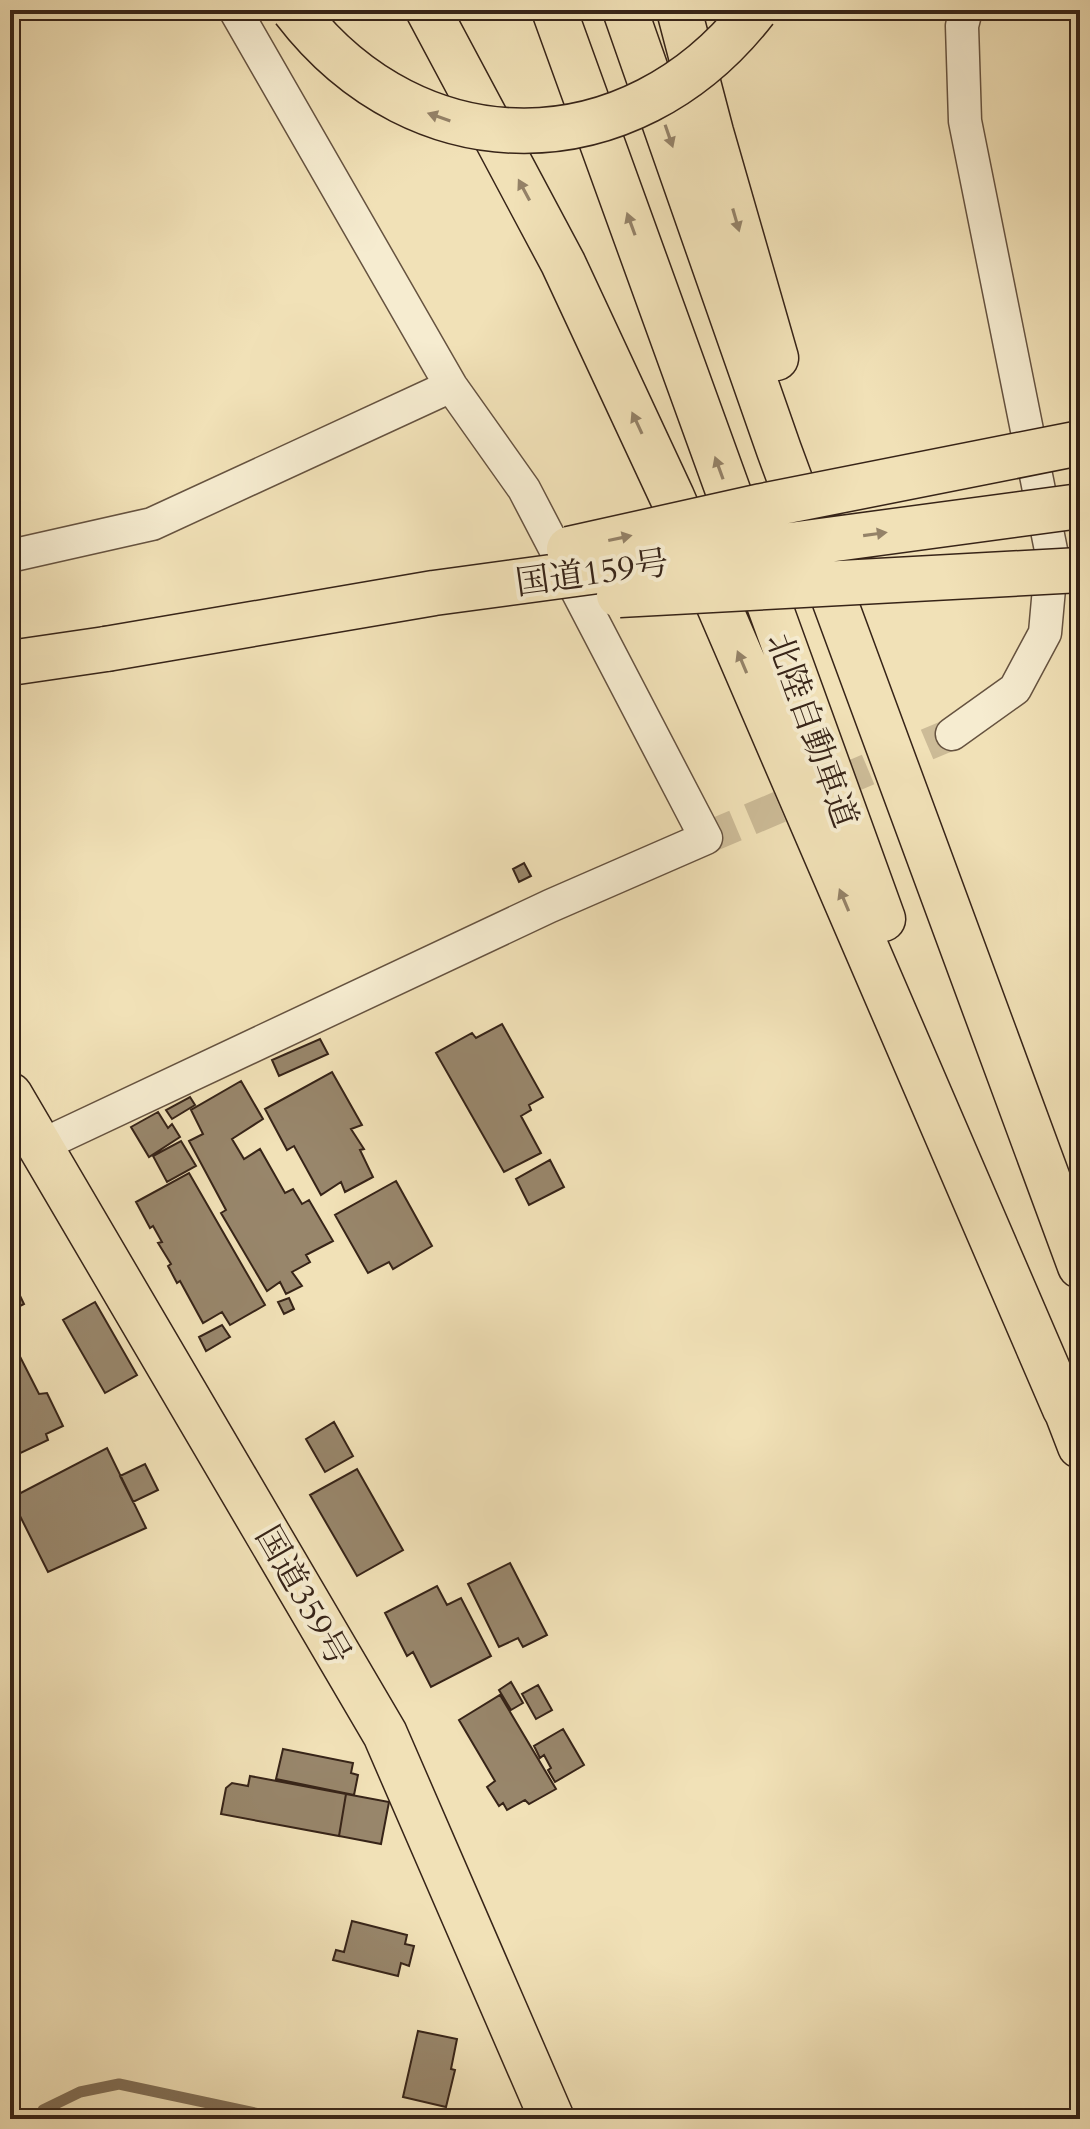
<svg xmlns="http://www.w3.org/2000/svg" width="1090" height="2129" font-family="Cardo,'Noto Serif JP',serif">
<rect width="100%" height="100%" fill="#f1e1b7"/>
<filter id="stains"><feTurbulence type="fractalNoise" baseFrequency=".0025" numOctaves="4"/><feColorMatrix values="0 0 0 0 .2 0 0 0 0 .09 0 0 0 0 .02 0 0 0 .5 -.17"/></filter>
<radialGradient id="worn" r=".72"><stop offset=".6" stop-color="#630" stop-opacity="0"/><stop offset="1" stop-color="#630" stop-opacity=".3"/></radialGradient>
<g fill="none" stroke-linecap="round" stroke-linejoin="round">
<!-- stream -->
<path stroke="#816f57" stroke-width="11" d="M 43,2110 L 80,2092 L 119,2084 L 283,2119"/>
</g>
<!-- building -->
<path fill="#98866b" stroke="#372418" stroke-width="2" d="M 524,863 L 531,876 L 519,882 L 513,869 Z
M 502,1024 L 543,1097 L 529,1105 L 531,1110 L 521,1116 L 541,1153 L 504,1172 L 436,1053 L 472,1033 L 476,1038 Z
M 320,1039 L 328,1054 L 279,1076 L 272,1060 Z
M 332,1072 L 362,1125 L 351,1129 L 364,1149 L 360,1150 L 373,1177 L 345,1192 L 341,1182 L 321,1195 L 294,1146 L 287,1150 L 265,1109 Z
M 241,1081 L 263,1119 L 232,1139 L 244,1159 L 260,1149 L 285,1193 L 293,1189 L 302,1204 L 309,1200 L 333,1241 L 306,1255 L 310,1262 L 292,1272 L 302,1286 L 286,1294 L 280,1282 L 267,1291 L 221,1213 L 226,1210 L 189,1141 L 203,1134 L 191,1110 Z
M 190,1097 L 195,1105 L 172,1119 L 166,1110 Z
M 158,1112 L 168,1128 L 172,1124 L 180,1137 L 149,1157 L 131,1127 Z
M 181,1141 L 196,1166 L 167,1182 L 153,1156 Z
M 550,1160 L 564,1187 L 529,1205 L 516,1179 Z
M 189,1173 L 265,1305 L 230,1325 L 222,1312 L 203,1323 L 180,1281 L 177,1283 L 168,1266 L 171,1264 L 158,1243 L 162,1242 L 153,1226 L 150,1228 L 136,1202 Z
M 396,1181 L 432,1246 L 393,1269 L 389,1262 L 368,1273 L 335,1215 Z
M 10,1275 L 24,1304 L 10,1311 Z
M 289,1298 L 294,1309 L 284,1314 L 278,1302 Z
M 95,1302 L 137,1375 L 105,1393 L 63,1320 Z
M 222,1325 L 230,1337 L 206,1351 L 199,1337 Z
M 10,1337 L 39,1394 L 47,1393 L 63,1426 L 46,1434 L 48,1440 L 10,1458 Z
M 334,1422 L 353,1456 L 325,1472 L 306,1439 Z
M 107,1448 L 146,1528 L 48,1572 L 11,1498 Z
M 145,1464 L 158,1490 L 133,1502 L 120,1476 Z
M 357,1469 L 403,1550 L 357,1576 L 310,1495 Z
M 510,1563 L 547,1635 L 523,1647 L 518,1638 L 499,1647 L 468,1584 Z
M 437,1586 L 447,1605 L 461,1598 L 491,1656 L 431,1687 L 413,1652 L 407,1656 L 385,1613 Z
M 511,1682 L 523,1703 L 511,1710 L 499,1690 Z
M 538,1685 L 552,1710 L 536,1719 L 522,1694 Z
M 500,1695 L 556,1789 L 529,1804 L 525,1800 L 507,1810 L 503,1803 L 499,1806 L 487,1787 L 495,1781 L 459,1720 Z
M 563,1729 L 584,1765 L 555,1782 L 548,1770 L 551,1768 L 544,1755 L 540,1758 L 534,1746 Z
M 283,1749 L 353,1763 L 351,1773 L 358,1775 L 354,1795 L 276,1779 Z
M 250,1776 L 346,1794 L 339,1836 L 221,1814 L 226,1788 L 232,1783 L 248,1786 Z
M 346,1794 L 389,1802 L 381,1844 L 339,1836 Z
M 352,1921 L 407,1935 L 405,1944 L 414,1946 L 409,1966 L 401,1963 L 398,1976 L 333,1960 L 336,1950 L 344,1952 Z
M 418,2031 L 457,2039 L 451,2069 L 455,2070 L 446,2107 L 403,2097 Z"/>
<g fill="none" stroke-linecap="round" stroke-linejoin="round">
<!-- minor-tunnel -->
<path stroke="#ccbb97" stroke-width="32" stroke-dasharray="32 16" stroke-linecap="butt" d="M 706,838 L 952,734"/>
<!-- minor casing -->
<g stroke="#665340" stroke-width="35">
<path id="minor" d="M 10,556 L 152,524 L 451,386
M 952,734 L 1015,689 L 1045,633 L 1052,555 L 965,121 L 962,26 L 966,10
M 40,1146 L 550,906 L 706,838 L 524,489 L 451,386 L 235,10"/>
</g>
<!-- trunk casing -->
<g stroke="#372418" stroke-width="47">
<path id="trunk" d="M 10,663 L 106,649
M 10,1095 L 385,1734 L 552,2119"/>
</g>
<!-- motorway casing -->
<g stroke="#372418" stroke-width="47">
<path id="motorway" d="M 428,10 L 563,263 L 672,497 L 1065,1409
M 554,10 L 883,919
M 625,10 L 779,450 L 1080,1266
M 679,10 L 711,132 L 776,358
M 1055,1381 L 1080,1446"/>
</g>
<!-- minor -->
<use href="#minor" stroke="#f6ecd0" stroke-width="32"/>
<!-- trunk -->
<use href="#trunk" stroke="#f1e1b7" stroke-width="44"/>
<!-- motorway -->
<use href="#motorway" stroke="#f1e1b7" stroke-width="44"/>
<!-- trunk-bridge casing -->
<g stroke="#372418" stroke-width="47" stroke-linecap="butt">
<path id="trunk-bridge" d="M 569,549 L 762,506 L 1080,443
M 619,595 L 1080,570
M 106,649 L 434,593 L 1080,506"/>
</g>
<!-- motorway-bridge casing -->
<g stroke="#372418" stroke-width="47" stroke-linecap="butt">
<path id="motorway-bridge" d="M 294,10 C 418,172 631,170 755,10"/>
</g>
<!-- trunk-bridge -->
<use href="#trunk-bridge" stroke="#f1e1b7" stroke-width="44"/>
<!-- motorway-bridge -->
<use href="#motorway-bridge" stroke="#f1e1b7" stroke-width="44"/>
</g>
<!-- one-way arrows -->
<defs><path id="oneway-solid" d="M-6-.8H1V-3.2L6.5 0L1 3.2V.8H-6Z" transform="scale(2)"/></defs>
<g fill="#948268">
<use href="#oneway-solid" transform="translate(439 117) rotate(-161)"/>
<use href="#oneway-solid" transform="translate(669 136) rotate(71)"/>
<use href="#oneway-solid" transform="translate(524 190) rotate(-118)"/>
<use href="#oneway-solid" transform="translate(736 220) rotate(74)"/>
<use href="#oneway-solid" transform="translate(631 224) rotate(-110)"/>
<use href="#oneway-solid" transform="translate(637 423) rotate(-115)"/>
<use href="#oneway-solid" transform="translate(719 468) rotate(-110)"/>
<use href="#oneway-solid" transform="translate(875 534) rotate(-8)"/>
<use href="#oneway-solid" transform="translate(620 538) rotate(-12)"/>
<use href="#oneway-solid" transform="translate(742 662) rotate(-113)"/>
<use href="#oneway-solid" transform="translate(844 900) rotate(-113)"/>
</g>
<g text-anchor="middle" stroke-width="8" stroke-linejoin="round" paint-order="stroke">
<!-- street labels -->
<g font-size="34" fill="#372418" stroke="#f6ecd0">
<text transform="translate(592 572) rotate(-8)" y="12">国道159号</text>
<text transform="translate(813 730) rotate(70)" y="12">北陸自動車道</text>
<text transform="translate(304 1595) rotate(60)" y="12">国道359号</text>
</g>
</g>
<!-- margin -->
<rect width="1090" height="2129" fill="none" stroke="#f1e1b7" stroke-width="40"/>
<rect x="12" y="12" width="1066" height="2105" fill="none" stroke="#372418" stroke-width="4"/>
<rect x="20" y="20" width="1050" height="2089" fill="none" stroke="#372418" stroke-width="2"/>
<rect width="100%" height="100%" filter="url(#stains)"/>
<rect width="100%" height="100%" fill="url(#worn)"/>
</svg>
